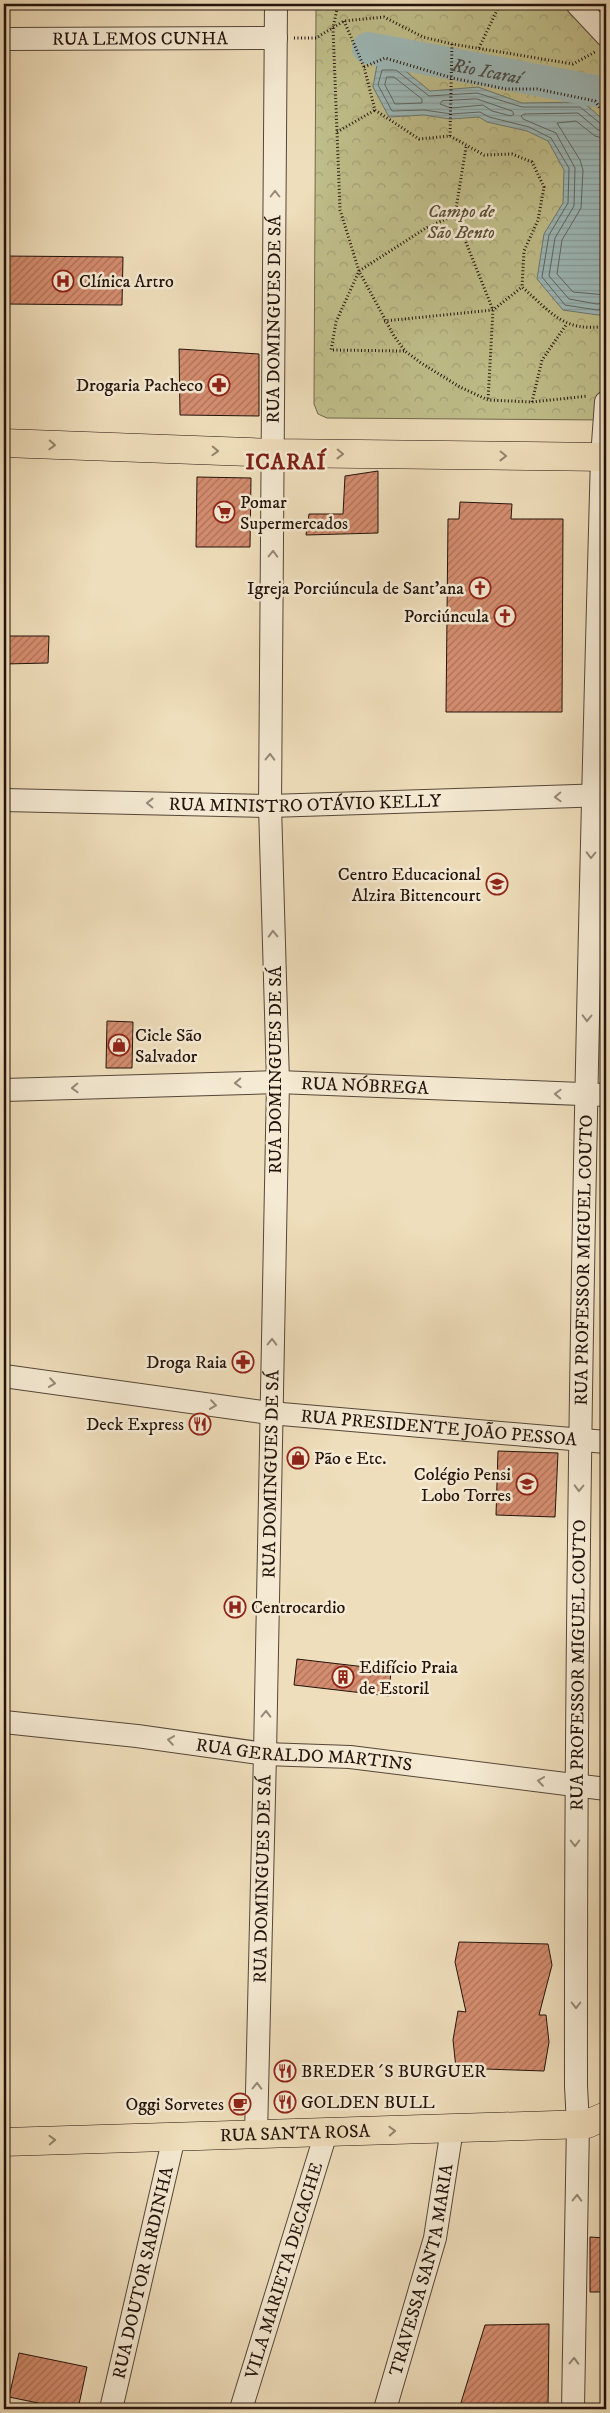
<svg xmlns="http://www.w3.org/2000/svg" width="610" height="2413" font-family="'IM FELL DW Pica',serif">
<defs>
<pattern id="forest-crowns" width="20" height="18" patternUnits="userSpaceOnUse" patternTransform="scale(1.25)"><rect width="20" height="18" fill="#c0bf8b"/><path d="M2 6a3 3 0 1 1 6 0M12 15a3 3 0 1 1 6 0" fill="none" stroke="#a5a377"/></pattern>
<pattern id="water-rules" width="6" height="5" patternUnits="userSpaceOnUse" patternTransform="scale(1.25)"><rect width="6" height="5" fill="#9dbaba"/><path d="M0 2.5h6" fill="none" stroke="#879f9f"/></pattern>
<pattern id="building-hatch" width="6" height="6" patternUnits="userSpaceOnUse" patternTransform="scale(1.25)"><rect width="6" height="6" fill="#d58d6f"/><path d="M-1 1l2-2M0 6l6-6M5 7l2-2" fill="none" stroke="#ac725a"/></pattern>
</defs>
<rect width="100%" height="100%" fill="#efdebb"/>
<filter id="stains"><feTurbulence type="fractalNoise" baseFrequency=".004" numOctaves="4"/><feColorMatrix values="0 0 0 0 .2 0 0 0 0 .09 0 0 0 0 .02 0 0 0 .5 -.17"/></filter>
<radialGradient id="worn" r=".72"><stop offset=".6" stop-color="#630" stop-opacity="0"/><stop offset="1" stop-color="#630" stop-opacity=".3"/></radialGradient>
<!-- forest -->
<path fill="url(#forest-crowns)" stroke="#71694c" d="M 316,4 L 606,4 L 606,420 L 327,418 L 318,414 L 314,404 Z"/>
<!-- water -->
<path fill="url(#water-rules)" stroke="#6c7774" d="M 377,65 L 398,65 L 430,91 L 478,87 L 522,103 L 583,102 L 606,122 L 606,314 L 598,315 L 563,310 L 537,279 L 544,234 L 563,203 L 564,170 L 548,141 L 527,131 L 487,122 L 479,117 L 450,119 L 424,115 L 389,117 L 373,87 Z"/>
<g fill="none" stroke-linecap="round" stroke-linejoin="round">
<!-- shore -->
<path stroke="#606663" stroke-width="1" d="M 387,77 L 394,77 L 422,99 L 422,103 L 395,104 L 385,85 Z
M 477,99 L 512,111 L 514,114 L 511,116 L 492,111 L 483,105 L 451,108 L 440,104 L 442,101 Z
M 606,125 L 601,124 L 580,107 L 522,107 L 477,93 L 429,96 L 396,70 L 382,70 L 378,85 L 392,111 L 424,110 L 451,114 L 480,112 L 489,117 L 529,127 L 551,138 L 569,168 L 568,203 L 549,235 L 542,277 L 565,305 L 597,310 L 606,309
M 606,131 L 598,130 L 578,113 L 524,114 L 521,116 L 523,119 L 556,133 L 575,168 L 574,206 L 555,238 L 549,276 L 569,299 L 597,304 L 606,303
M 606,139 L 595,136 L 576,121 L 557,123 L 580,160 L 583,170 L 581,208 L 562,240 L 557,274 L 573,292 L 606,295"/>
<!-- river -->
<path stroke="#9dbaba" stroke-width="32" id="s1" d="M 368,48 L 606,93"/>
</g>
<!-- building -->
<path fill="url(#building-hatch)" stroke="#22130c" d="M 4,256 L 123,257 L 122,305 L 4,304 Z
M 179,349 L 259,354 L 259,416 L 180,415 Z
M 378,471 L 378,533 L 306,535 L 309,514 L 343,514 L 345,476 Z
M 197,477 L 251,478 L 250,547 L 196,547 Z
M 460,502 L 512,504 L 511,519 L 563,519 L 562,712 L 446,712 L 448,519 L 459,519 Z
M 4,636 L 49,636 L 48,663 L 4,664 Z
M 107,1021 L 133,1022 L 132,1068 L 106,1068 Z
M 498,1451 L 558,1453 L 555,1517 L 496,1515 Z
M 297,1659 L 391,1670 L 389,1696 L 294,1685 Z
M 459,1942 L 548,1944 L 552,1965 L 539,2015 L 546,2015 L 549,2042 L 544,2071 L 456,2068 L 453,2040 L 458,2011 L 466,2012 L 455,1962 Z
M 590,2237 L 606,2238 L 606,2292 L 590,2292 Z
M 549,2324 L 548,2409 L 459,2409 L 485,2325 Z
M 19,2353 L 87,2367 L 78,2409 L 67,2409 L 9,2397 Z"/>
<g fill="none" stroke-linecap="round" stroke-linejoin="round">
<!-- minor casing -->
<g stroke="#554638" stroke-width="24">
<g id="minor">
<path d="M 577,4 L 606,35"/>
<path id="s2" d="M 4,39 L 276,38"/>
<path id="s3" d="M 4,800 L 270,806 L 606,795"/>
<path id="s4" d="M 4,1090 L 278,1082 L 606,1095"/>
<path id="s5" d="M 4,1376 L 270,1413 L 606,1442"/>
<path id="s6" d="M 4,1722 L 137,1736 L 265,1754 L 350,1757 L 606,1789"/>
<path id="s7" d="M 256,2135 L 265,1754 L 278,1082 L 270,806 L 276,4"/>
<path id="s8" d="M 111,2409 L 174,2137"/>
<path id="s9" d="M 241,2409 L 326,2133"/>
<path id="s10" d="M 385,2409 L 435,2238 L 452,2129"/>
<path id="s11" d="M 573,2409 L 578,2124 L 576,2086 C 575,1543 587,1000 602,457 L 606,402"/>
</g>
</g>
<!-- major casing -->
<g stroke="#22130c" stroke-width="29">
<g id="major">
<path d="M 4,443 L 274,453 L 606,457"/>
<path id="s12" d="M 4,2142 L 587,2124 L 606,2116"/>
</g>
</g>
<!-- path -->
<path stroke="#22130c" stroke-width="3" stroke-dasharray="1 2.5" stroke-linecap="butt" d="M 338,4 L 333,28 L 340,210 L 359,271 L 394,336 L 405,351 L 421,363 L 460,387 L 488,400 L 532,402 L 588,396
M 344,21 L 364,67 L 375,110 L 419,139 L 450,136 L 484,155 L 512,154 L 532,162 L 544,187 L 538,220 L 524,251 L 522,287 C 551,312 564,333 606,326
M 294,38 L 316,38 L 344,21 L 384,17 L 423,37 L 452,44 L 573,64 L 595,52
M 479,48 L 500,4
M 364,67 L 385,58 L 452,78 L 506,89 L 537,89 L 595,101 L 606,116
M 337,132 L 375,110
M 450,136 L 452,44
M 466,147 L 455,215 L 493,310 L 488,400
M 384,321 L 493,310 L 522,287
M 404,351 L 331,350 L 336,322 L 359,271 L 426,228 L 455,215
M 532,402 L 542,360 L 566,325"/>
<!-- minor -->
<use href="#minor" stroke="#f5ead3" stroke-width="22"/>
<!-- major -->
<use href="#major" stroke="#efdebb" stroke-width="28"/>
</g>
<!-- one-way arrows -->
<defs><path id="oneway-chevron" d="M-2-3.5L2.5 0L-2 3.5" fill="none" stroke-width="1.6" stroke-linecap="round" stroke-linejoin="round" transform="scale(1.25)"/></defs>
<g stroke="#968979">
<use href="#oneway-chevron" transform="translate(275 194) rotate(-90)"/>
<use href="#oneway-chevron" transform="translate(273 554) rotate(-89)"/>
<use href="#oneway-chevron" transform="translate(270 757) rotate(-89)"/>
<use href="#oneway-chevron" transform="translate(558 797) rotate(178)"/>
<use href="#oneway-chevron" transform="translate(150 803) rotate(-179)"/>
<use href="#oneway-chevron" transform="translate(591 855) rotate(91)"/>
<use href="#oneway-chevron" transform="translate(273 934) rotate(-92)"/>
<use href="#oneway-chevron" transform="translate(587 1018) rotate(91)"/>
<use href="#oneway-chevron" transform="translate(238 1083) rotate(178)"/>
<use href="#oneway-chevron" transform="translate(75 1088) rotate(178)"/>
<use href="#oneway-chevron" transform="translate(558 1094) rotate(-178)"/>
<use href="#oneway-chevron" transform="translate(272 1342) rotate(-89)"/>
<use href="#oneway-chevron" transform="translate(52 1383) rotate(8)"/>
<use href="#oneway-chevron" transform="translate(213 1405) rotate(8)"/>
<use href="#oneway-chevron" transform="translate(579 1488) rotate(91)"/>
<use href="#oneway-chevron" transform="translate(266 1714) rotate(-89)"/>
<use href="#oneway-chevron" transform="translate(171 1740) rotate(-172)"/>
<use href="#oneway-chevron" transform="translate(541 1781) rotate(-172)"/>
<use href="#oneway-chevron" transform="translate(575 1843) rotate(90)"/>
<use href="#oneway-chevron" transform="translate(576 2005) rotate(90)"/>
<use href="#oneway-chevron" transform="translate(257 2086) rotate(-89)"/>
<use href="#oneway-chevron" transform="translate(577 2198) rotate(-89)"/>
<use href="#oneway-chevron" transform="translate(574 2361) rotate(-89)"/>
</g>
<g stroke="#93836c">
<use href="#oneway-chevron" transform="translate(52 445) rotate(3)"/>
<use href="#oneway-chevron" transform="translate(215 451) rotate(2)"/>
<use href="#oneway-chevron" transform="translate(340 454) rotate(1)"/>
<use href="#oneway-chevron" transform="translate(503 456) rotate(1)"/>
<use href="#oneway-chevron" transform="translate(392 2131) rotate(-2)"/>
<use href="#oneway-chevron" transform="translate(52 2140) rotate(-2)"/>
</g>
<!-- icons -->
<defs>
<g id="hospital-ring" transform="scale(1.125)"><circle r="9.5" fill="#f5ead3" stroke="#8f2418" stroke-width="1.5"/><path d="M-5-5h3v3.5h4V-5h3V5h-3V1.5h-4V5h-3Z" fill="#8f2418"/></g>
<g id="pharmacy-ring" transform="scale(1.125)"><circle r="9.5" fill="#f5ead3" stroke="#8f2418" stroke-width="1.5"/><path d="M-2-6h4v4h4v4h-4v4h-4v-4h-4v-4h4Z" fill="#8f2418"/></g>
<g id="supermarket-ring" transform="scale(1.125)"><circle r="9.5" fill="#f5ead3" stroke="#8f2418" stroke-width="1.5"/><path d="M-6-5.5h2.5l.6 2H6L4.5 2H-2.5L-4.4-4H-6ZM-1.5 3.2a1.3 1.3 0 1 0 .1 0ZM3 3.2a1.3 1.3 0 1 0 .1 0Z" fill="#8f2418"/></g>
<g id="church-ring" transform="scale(1.125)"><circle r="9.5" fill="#f5ead3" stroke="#8f2418" stroke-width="1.5"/><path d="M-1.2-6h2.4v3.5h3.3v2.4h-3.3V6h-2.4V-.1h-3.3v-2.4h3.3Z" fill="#8f2418"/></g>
<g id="school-ring" transform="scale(1.125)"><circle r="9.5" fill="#f5ead3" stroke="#8f2418" stroke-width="1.5"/><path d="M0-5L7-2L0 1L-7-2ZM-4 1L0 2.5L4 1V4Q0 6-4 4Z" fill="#8f2418"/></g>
<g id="shop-ring" transform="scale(1.125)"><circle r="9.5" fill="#f5ead3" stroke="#8f2418" stroke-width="1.5"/><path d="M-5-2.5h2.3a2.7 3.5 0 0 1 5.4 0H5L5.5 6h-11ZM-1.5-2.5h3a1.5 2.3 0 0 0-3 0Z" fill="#8f2418"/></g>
<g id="restaurant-ring" transform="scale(1.125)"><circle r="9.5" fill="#f5ead3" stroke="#8f2418" stroke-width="1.5"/><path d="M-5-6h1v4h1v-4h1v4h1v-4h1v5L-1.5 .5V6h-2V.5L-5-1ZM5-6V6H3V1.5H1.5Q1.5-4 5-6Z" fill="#8f2418"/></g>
<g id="building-ring" transform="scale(1.125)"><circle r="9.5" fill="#f5ead3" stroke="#8f2418" stroke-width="1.5"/><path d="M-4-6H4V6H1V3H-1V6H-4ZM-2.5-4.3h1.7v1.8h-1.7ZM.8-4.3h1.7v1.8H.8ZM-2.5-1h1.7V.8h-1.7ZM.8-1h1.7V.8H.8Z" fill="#8f2418"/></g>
<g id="cafe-ring" transform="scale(1.125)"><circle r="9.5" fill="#f5ead3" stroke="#8f2418" stroke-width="1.5"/><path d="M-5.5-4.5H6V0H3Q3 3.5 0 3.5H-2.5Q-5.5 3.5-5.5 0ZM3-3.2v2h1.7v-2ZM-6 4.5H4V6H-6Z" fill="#8f2418"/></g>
</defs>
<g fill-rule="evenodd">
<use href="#hospital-ring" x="63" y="281"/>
<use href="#pharmacy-ring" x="219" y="385"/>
<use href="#supermarket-ring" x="224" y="512"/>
<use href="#church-ring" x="480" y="588"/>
<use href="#church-ring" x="505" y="616"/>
<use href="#school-ring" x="497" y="884"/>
<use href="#shop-ring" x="119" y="1045"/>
<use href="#pharmacy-ring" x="243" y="1362"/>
<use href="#restaurant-ring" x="200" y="1424"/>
<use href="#shop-ring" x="298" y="1458"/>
<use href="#school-ring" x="527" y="1484"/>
<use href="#hospital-ring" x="235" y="1607"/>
<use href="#building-ring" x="343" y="1677"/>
<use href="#restaurant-ring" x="285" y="2071"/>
<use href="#restaurant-ring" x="285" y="2102"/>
<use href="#cafe-ring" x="240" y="2104"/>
</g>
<g text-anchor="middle" stroke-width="5" stroke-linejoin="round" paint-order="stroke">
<!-- street labels -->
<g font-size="18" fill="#22130c" stroke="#f5ead3">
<text dy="6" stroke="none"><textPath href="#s2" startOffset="136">RUA LEMOS CUNHA</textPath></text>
<text dy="6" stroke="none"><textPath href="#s7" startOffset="1816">RUA DOMINGUES DE SÁ</textPath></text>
<text dy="6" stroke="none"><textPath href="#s3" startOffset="301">RUA MINISTRO OTÁVIO KELLY</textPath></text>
<text transform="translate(275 1070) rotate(-90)" y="6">RUA DOMINGUES DE SÁ</text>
<text dy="6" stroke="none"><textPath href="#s4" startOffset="361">RUA NÓBREGA</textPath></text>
<text dy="6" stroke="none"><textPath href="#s11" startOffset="1149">RUA PROFESSOR MIGUEL COUTO</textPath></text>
<text dy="6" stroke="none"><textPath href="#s5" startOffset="438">RUA PRESIDENTE JOÃO PESSOA</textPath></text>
<text dy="6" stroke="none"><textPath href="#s7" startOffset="661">RUA DOMINGUES DE SÁ</textPath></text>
<text dy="6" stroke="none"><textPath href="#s11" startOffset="744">RUA PROFESSOR MIGUEL COUTO</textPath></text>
<text dy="6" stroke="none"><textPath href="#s6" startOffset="302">RUA GERALDO MARTINS</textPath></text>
<text dy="6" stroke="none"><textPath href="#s7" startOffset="256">RUA DOMINGUES DE SÁ</textPath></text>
<text dy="6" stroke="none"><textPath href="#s12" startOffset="291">RUA SANTA ROSA</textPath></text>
<text dy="6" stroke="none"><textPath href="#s10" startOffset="144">TRAVESSA SANTA MARIA</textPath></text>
<text dy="6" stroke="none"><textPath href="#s9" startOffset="145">VILA MARIETA DECACHE</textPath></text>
<text dy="6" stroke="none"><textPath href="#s8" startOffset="140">RUA DOUTOR SARDINHA</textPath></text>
</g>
<!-- park labels -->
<g font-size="18" font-style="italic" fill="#594f38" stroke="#f5ead3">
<text x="461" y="217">Campo de<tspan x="461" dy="21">São Bento</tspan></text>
</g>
<!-- poi labels -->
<g font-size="18" fill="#22130c" stroke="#f5ead3" text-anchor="start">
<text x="79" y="287">Clínica Artro</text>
<text x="203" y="391" text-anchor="end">Drogaria Pacheco</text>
<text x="240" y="508">Pomar<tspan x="240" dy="21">Supermercados</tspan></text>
<text x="464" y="594" text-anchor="end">Igreja Porciúncula de Sant’ana</text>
<text x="489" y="622" text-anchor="end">Porciúncula</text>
<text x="481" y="880" text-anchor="end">Centro Educacional<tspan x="481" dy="21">Alzira Bittencourt</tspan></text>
<text x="135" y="1041">Cicle São<tspan x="135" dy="21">Salvador</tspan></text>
<text x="227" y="1368" text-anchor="end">Droga Raia</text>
<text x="184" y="1430" text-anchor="end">Deck Express</text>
<text x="314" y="1464">Pão e Etc.</text>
<text x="511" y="1480" text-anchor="end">Colégio Pensi<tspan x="511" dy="21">Lobo Torres</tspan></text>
<text x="251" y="1613">Centrocardio</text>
<text x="359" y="1673">Edifício Praia<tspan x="359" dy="21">de Estoril</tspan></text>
<text x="301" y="2077">BREDER´S BURGUER</text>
<text x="301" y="2108">GOLDEN BULL</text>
<text x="224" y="2110" text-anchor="end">Oggi Sorvetes</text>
</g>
<!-- water labels -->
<g font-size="19" font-style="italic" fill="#4d4d49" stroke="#f5ead3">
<text dy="7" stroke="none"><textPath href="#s1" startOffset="121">Rio Icaraí</textPath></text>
</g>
<!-- district labels -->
<g font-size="22" font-weight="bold" letter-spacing="1" fill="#7a1f14" stroke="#f5ead3">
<text x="286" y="469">ICARAÍ</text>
</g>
</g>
<!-- margin -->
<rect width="610" height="2413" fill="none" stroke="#efdebb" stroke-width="20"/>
<rect x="5" y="5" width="600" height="2403" fill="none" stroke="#22130c" stroke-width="2.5"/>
<rect x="10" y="10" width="590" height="2393" fill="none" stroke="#22130c"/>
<rect width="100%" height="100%" filter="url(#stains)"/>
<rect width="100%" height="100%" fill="url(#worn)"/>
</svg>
